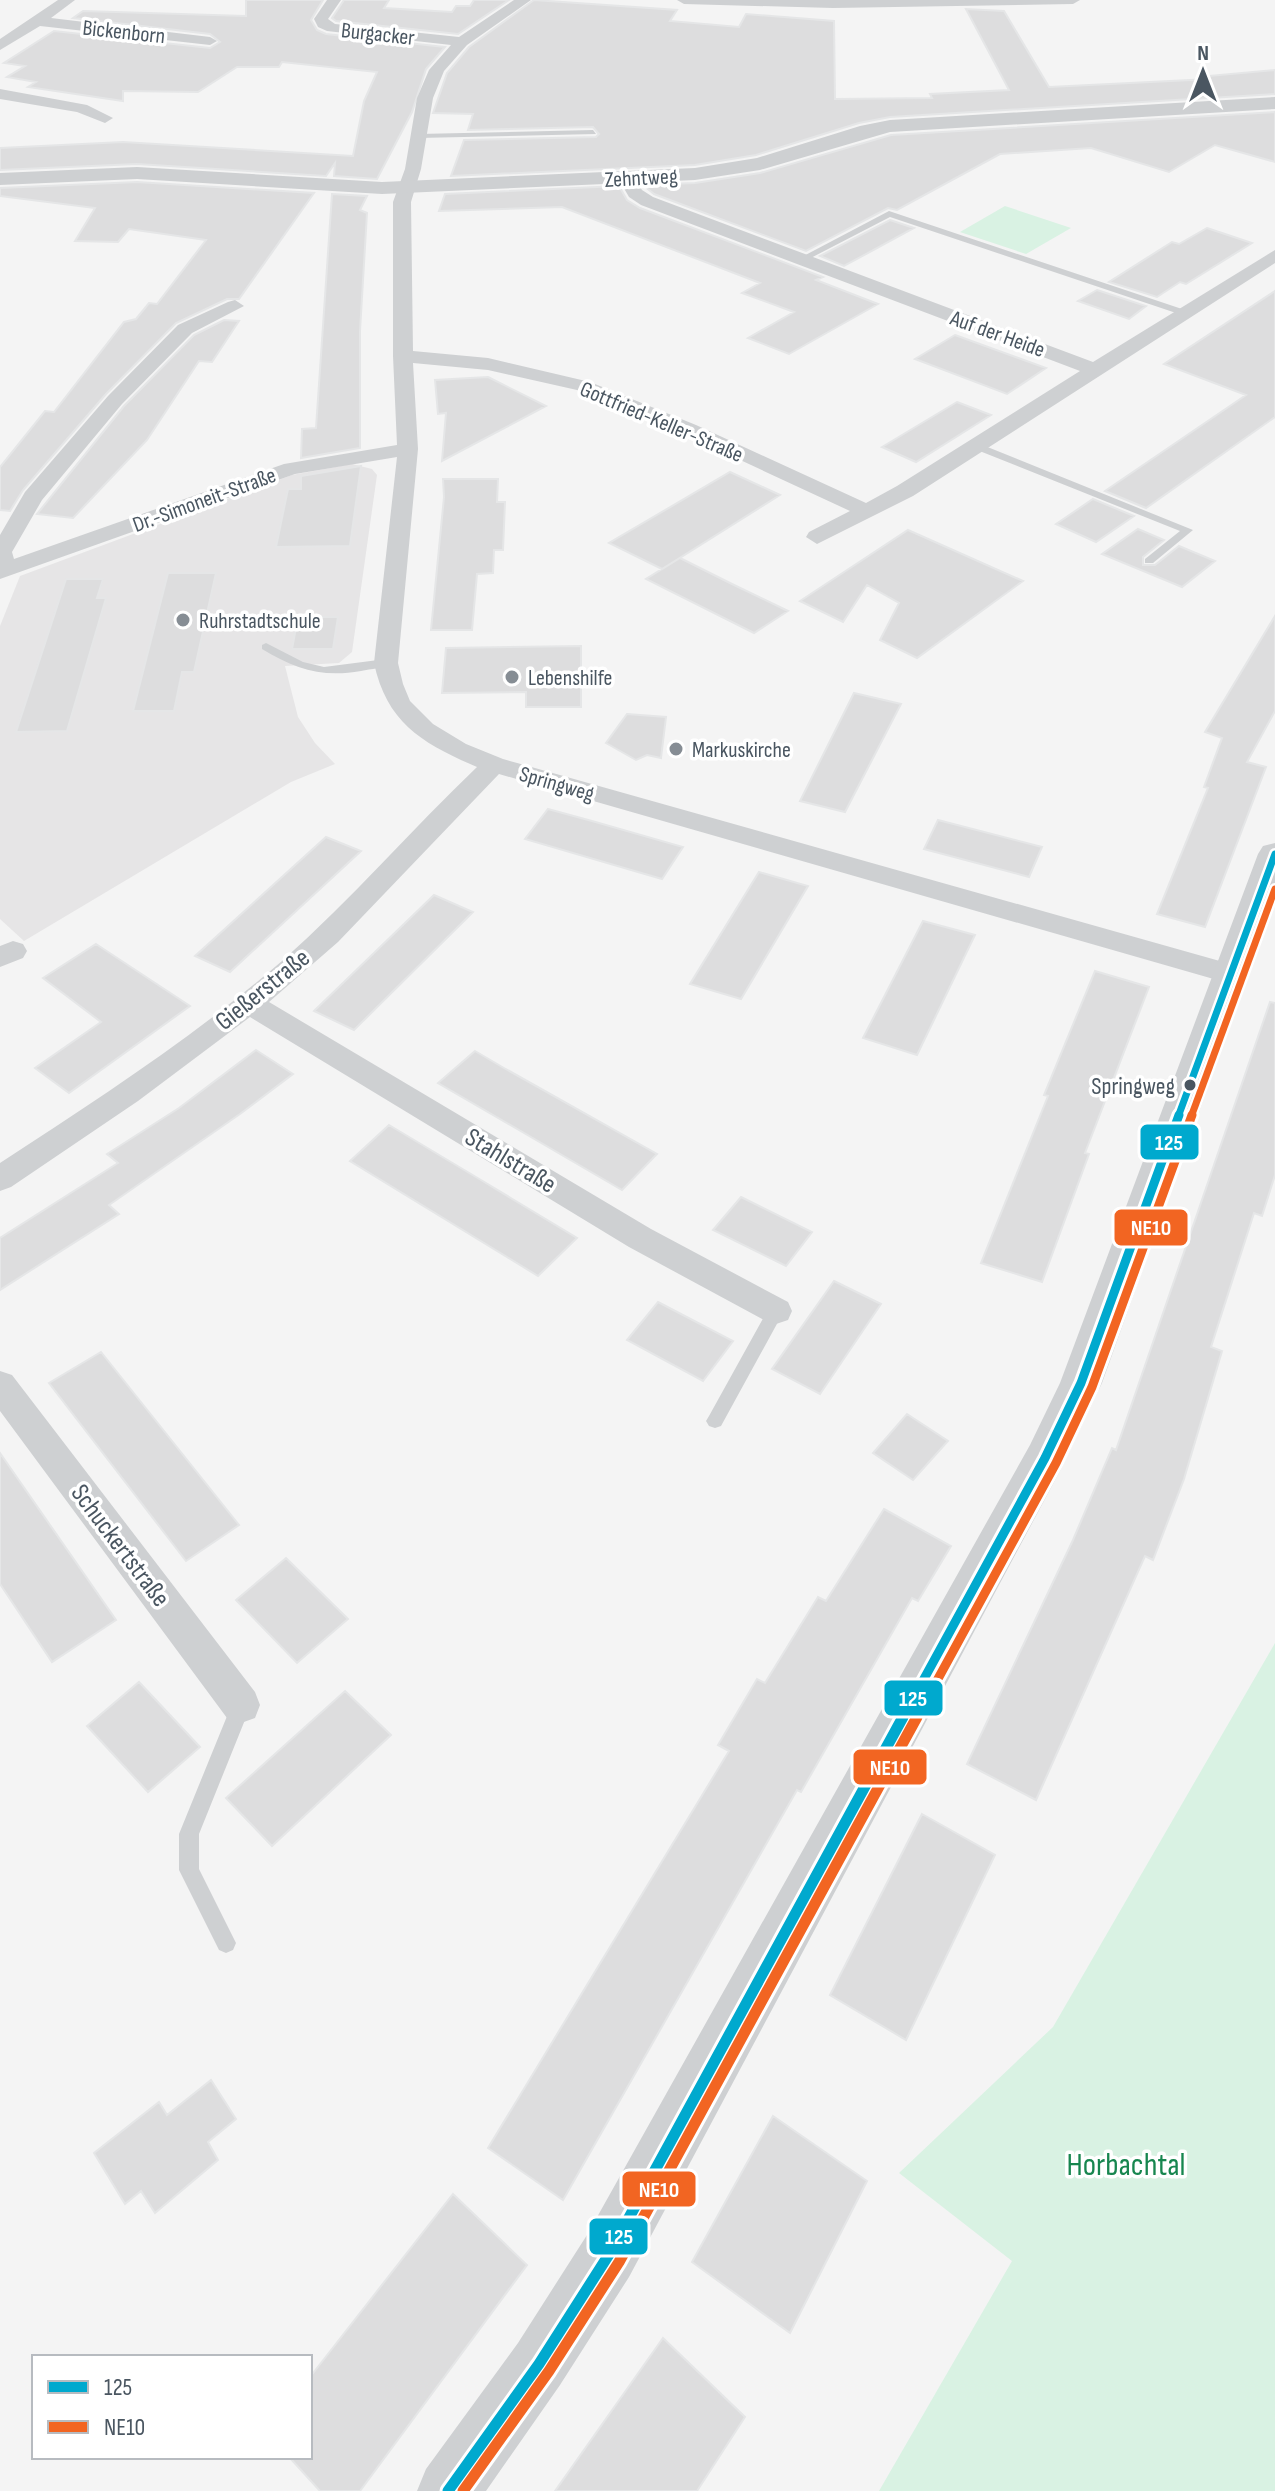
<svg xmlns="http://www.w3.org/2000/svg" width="1275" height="2491" font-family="'Sofia Sans Condensed',sans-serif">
<rect width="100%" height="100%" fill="#f4f4f4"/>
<!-- education -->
<path fill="#e6e5e6" d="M 352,464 L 372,469 L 377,475 L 352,652 L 339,663 L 285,666 L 298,717 L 315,743 L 335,764 L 291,782 L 24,941 L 0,919 L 0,626 L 20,576 L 292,475 Z"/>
<!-- green -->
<path fill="#d9f2e3" d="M 1005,206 L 1071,228 L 1026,254 L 960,232 Z
M 1275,1643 L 1275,2491 L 879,2491 L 1012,2261 L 899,2173 L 1053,2027 Z"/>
<!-- building -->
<path fill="#ddddde" stroke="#e5e6e7" stroke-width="2" d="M 246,0 L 323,0 L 311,20 L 317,30 L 326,34 L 445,47 L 426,69 L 412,112 L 377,179 L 334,176 L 335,163 L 326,176 L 137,164 L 0,170 L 0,148 L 123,142 L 353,156 L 364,101 L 377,72 L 282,62 L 279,67 L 237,67 L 198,92 L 123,91 L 123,101 L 28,87 L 36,82 L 7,77 L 25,66 L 4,63 L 54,31 L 210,48 L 220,42 L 210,34 L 73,18 L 83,11 L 246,16 Z
M 344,0 L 389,0 L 384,8 L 452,12 L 456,6 L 470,6 L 474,0 L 509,0 L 458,34 L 336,21 L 332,18 Z
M 534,0 L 677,10 L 670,21 L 739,27 L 746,14 L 834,21 L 835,99 L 932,98 L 930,94 L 1009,90 L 966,9 L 1004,11 L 1049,87 L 1210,79 L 1208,76 L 1275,70 L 1275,94 L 890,117 L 859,123 L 756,155 L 695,165 L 451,176 L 464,140 L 596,137 L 599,134 L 593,127 L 468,130 L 473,114 L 433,113 L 447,73 L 469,47 Z
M 1275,112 L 1275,162 L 1215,145 L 1169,172 L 1091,148 L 1000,154 L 897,210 L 888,208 L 806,251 L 654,194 L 643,185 L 695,183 L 760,173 L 891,135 Z
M 137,182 L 314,193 L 239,299 L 227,299 L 176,323 L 106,394 L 23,490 L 10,511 L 0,510 L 0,467 L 45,411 L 54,412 L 124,322 L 136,319 L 149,303 L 157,304 L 206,240 L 129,229 L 118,242 L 75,241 L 95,208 L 0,196 L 0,188 Z
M 619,186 L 627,200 L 640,208 L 823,277 L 816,280 L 878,304 L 789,354 L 748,338 L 794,312 L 742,293 L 760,283 L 562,207 L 439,211 L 445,194 Z
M 332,194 L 367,196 L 360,210 L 367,213 L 360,331 L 360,448 L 301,458 L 302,429 L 316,428 Z
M 890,220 L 914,228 L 844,266 L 820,256 Z
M 1207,228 L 1252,243 L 1186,284 L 1180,282 L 1157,297 L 1109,282 L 1172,242 L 1179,244 Z
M 1097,290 L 1146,306 L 1129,319 L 1078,301 Z
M 1275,291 L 1275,417 L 1146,508 L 1105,491 L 1246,395 L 1164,364 Z
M 224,320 L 239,321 L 212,362 L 199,361 L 147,440 L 73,518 L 37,514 L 124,406 L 194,335 Z
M 955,335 L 1046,368 L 1007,394 L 915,359 Z
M 488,377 L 546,406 L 442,461 L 446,413 L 438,414 L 435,380 Z
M 957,402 L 991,415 L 916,462 L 882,447 Z
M 361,466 L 350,546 L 276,547 L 288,489 L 301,489 L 301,476 Z
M 730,472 L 780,495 L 662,569 L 609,543 Z
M 443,479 L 498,479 L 497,502 L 505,502 L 503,550 L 494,550 L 493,573 L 477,574 L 472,630 L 431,630 L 444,497 Z
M 1093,499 L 1134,516 L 1096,542 L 1056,524 Z
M 1138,529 L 1164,540 L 1143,557 L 1143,565 L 1155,565 L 1179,546 L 1215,561 L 1182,587 L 1102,554 Z
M 908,530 L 1023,581 L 917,658 L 880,640 L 899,603 L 867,585 L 843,622 L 800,601 Z
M 680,558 L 732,584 L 788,611 L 754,633 L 646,579 Z
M 168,573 L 216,573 L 194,672 L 182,672 L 174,711 L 133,711 Z
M 66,579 L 103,579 L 97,598 L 106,598 L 67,731 L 16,732 Z
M 1275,616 L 1275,711 L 1247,762 L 1266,767 L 1205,927 L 1157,914 L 1208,788 L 1204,787 L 1222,738 L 1205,732 Z
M 298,617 L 338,617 L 333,649 L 292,649 Z
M 581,646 L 581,707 L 526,707 L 526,692 L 442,693 L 446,648 Z
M 854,693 L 901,704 L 845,812 L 800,801 Z
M 627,714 L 666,717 L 661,758 L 647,755 L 636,760 L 606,743 Z
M 548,809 L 592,821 L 683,847 L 662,879 L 525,839 Z
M 938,820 L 1042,847 L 1029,877 L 924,849 Z
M 326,837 L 361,851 L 230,972 L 195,956 Z
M 759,872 L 808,886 L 741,999 L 690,984 Z
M 434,895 L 473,912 L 354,1030 L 314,1011 Z
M 923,921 L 975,935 L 917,1055 L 863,1038 Z
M 96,944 L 190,1006 L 69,1093 L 35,1068 L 101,1022 L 43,978 Z
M 1095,971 L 1149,987 L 1085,1153 L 1089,1154 L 1042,1282 L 981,1263 L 1048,1096 L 1044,1095 Z
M 1270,1002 L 1275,1003 L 1275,1175 L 1262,1216 L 1254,1213 L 1211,1347 L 1222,1351 L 1184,1479 L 1153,1560 L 1145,1556 L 1036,1800 L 967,1764 L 1073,1540 L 1112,1448 L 1116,1450 Z
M 256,1050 L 293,1074 L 240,1114 L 109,1205 L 119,1214 L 0,1290 L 0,1238 L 118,1163 L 107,1154 L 179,1108 Z
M 475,1051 L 504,1068 L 657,1154 L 622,1190 L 438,1083 Z
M 389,1125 L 481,1180 L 577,1238 L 538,1276 L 350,1161 Z
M 741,1197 L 812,1232 L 786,1266 L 713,1230 Z
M 834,1281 L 881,1304 L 820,1394 L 772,1369 Z
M 658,1302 L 733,1341 L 703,1381 L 627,1340 Z
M 101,1352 L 239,1525 L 186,1561 L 49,1383 Z
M 907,1414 L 948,1441 L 913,1480 L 873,1453 Z
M 0,1453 L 116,1620 L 52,1662 L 0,1584 Z
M 884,1509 L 951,1546 L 918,1601 L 912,1598 L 801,1792 L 797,1790 L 563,2200 L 488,2148 L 729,1751 L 718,1745 L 757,1679 L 765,1683 L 818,1597 L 826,1601 Z
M 286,1558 L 348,1619 L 297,1663 L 236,1600 Z
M 139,1682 L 200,1747 L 148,1792 L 87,1726 Z
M 345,1691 L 391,1735 L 272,1846 L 226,1798 Z
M 922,1814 L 995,1855 L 906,2040 L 830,1995 Z
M 211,2080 L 236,2119 L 208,2142 L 218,2160 L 155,2213 L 141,2191 L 125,2204 L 94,2153 L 159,2102 L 167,2115 Z
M 773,2116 L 867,2181 L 790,2333 L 692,2262 Z
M 453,2194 L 527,2265 L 360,2491 L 320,2491 L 289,2457 L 310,2457 L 310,2377 Z
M 663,2338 L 745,2417 L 697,2491 L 555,2491 Z"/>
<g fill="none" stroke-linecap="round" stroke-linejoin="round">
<!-- service -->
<path fill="#ced0d2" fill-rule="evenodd" d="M 593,130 L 596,134 L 418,138 L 414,136 L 418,134 Z
M 889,211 L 1188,311 L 1190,313 L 1182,315 L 890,217 L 803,262 L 796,260 Z
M 972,444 L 980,444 L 1193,530 L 1153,563 L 1145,563 L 1145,559 L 1180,531 L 972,448 Z
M 266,643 L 303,662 L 324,667 L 386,659 L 392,663 C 384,668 371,669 361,671 C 322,678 295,669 262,649 L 262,645 Z
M 776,1304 L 782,1306 L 784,1311 L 721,1426 L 715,1428 L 709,1426 L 706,1421 L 709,1416 L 770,1306 Z
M 241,1696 L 248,1699 L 251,1705 L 199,1834 L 199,1869 L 236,1943 L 233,1950 L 226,1953 L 219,1950 L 179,1870 L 179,1834 L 234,1699 Z"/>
<!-- minor -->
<path fill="#ced0d2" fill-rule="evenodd" d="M 58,0 L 75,0 L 51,18 L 210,37 L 217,41 L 210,45 L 40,26 L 0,50 L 0,39 Z
M 327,0 L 341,0 L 328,19 L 335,24 L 459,37 L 514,0 L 531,0 L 467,45 L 444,71 L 433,98 L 421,169 L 411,202 L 413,351 L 488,358 L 590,382 L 696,425 L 866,503 L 897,486 L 1080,371 L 641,205 L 629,197 L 618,178 L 620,174 L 632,174 L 642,190 L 653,197 L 1093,362 L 1275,250 L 1275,263 L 913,496 L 817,544 L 806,537 L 809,532 L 850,511 L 682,433 L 577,390 L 488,370 L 413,363 L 418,449 L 398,663 L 403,684 L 410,701 L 433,724 L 466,744 L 503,759 L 1241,967 L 1245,974 L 1241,981 L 1231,984 L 499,774 L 338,942 L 269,1002 L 651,1229 L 788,1302 L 792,1311 L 788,1320 L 776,1324 L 764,1320 L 629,1247 L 250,1017 L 138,1101 L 11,1187 L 0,1191 L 0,1163 C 97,1100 195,1036 282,961 C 351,900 411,830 477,767 C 424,744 387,724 374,663 L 397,457 L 295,474 L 0,579 L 0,535 L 25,492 L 108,396 L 178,325 L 228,302 L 235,300 L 244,306 L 192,333 L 122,404 L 42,500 L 12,552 L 14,559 L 284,464 L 397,445 L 393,356 L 393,202 L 405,169 L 417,98 L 429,70 L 451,45 L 327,31 L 318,27 L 314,19 Z
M 677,0 L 1080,0 L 1073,4 L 833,8 L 684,4 Z
M 0,89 L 87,105 L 113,118 L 105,123 L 77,112 L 0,99 Z
M 13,941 L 23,944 L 27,951 L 23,958 L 0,967 L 0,946 Z
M 0,1371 L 12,1375 L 255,1692 L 260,1705 L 255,1718 L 241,1723 L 227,1718 L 0,1411 Z"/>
<!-- tertiary -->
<path fill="#ced0d2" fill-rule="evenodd" d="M 1275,97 L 1275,109 L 890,132 L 760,170 L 695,180 L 382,194 L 137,179 L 0,185 L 0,173 L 137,167 L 382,182 L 695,168 L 757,158 L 860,126 L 890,120 Z
M 1275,843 L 1275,900 L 1102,1383 L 1060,1471 L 629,2277 L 560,2385 L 486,2491 L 417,2491 L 426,2469 L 518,2343 L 587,2235 L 1030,1445 L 1060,1383 L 1258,854 L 1263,846 Z"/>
<!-- bus-1-far2 casing -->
<g stroke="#fff" stroke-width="12">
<path id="bus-1-far2" d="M 1178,1117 L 1275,854"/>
</g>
<!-- bus-1-far1 casing -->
<g stroke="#fff" stroke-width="15">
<path id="bus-1-far1" d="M 902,1719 L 1045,1458 L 1081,1383 L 1179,1115"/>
</g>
<!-- bus-1 casing -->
<g stroke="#fff" stroke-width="17">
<path id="bus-1" d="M 448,2491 L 539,2364 L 608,2256 L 903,1717"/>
</g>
<!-- bus-2-far2 casing -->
<g stroke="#fff" stroke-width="12">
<path id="bus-2-far2" d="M 1191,1117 L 1275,889"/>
</g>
<!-- bus-2-far1 casing -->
<g stroke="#fff" stroke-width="15">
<path id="bus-2-far1" d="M 916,1719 L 1056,1463 L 1092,1387 L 1192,1115"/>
</g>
<!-- bus-2 casing -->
<g stroke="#fff" stroke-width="17">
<path id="bus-2" d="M 463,2491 L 549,2371 L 619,2262 L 917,1717"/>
</g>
<!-- bus-1-far2 -->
<use href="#bus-1-far2" stroke="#00a9ce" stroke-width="7"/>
<!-- bus-1-far1 -->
<use href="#bus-1-far1" stroke="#00a9ce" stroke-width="9"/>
<!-- bus-1 -->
<use href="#bus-1" stroke="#00a9ce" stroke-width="11"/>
<!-- bus-2-far2 -->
<use href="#bus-2-far2" stroke="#f26522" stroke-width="7"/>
<!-- bus-2-far1 -->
<use href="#bus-2-far1" stroke="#f26522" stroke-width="9"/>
<!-- bus-2 -->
<use href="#bus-2" stroke="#f26522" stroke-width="11"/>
</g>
<!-- markers -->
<g fill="#868d94" stroke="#fff" stroke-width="3">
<circle cx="183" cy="620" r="8"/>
<circle cx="512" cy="677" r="8"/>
<circle cx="676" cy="749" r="8"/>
</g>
<circle fill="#4a5661" stroke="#fff" stroke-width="3" cx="1190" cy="1085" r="7"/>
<g text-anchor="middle" stroke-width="7" stroke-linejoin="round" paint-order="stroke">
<!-- far-street labels -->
<g font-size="22" fill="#4a5661" stroke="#fff">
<text transform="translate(124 31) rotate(6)" y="8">Bickenborn</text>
<text transform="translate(378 33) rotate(6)" y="8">Burgacker</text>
<text transform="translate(641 177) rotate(-3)" y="8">Zehntweg</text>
<text transform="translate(998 333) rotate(20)" y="8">Auf der Heide</text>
<text transform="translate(662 421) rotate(23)" y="8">Gottfried-Keller-Straße</text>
<text transform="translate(204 499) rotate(-20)" y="8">Dr.-Simoneit-Straße</text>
<text transform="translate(557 783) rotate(16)" y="8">Springweg</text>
</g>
<!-- far-poi labels -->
<g font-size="22" fill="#4a5661" stroke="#fff" text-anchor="start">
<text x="199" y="628">Ruhrstadtschule</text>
<text x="528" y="685">Lebenshilfe</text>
<text x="692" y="757">Markuskirche</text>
</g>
<!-- bus labels -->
<g font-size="24" fill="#4a5661" stroke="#fff" text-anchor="end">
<text x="1175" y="1094">Springweg</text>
</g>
<!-- street labels -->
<g font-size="26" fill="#4a5661" stroke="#fff">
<text transform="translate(262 989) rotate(-39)" y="9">Gießerstraße</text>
<text transform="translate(511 1160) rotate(31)" y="9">Stahlstraße</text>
<text transform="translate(121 1545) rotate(53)" y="9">Schuckertstraße</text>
</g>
<!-- near-park labels -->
<g font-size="32" fill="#17864f" stroke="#fff">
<text x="1126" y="2175">Horbachtal</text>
</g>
</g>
<g stroke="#fff" stroke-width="3">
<rect x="1139" y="1123" width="61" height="38" rx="8" fill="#00a9ce"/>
<rect x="1113" y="1208" width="76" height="39" rx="8" fill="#f26522"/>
<rect x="883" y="1679" width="61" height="38" rx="8" fill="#00a9ce"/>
<rect x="852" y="1748" width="76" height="38" rx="8" fill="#f26522"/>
<rect x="621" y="2170" width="76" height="38" rx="8" fill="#f26522"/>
<rect x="588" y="2217" width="61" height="39" rx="8" fill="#00a9ce"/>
</g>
<g font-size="22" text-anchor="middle" font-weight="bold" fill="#fff">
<text x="1169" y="1150">125</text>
<text x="1151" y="1235">NE10</text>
<text x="913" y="1706">125</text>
<text x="890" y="1775">NE10</text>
<text x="659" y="2197">NE10</text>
<text x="619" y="2244">125</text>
</g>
<!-- legend -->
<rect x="32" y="2355" width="280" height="104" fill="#ffffff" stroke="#b7bbc0" stroke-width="2"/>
<rect x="48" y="2381" width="40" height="12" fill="#00a9ce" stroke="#b7bbc0" stroke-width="2"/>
<text x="104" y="2395" font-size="24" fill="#4a5661">125</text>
<rect x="48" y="2421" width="40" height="12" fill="#f26522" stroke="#b7bbc0" stroke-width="2"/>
<text x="104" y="2435" font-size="24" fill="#4a5661">NE10</text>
<!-- north arrow -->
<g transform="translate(1203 72)" stroke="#ffffff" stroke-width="6" paint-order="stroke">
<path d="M0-6L14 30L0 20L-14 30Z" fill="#4a5661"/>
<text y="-12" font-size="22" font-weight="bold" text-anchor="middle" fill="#4a5661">N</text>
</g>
</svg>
